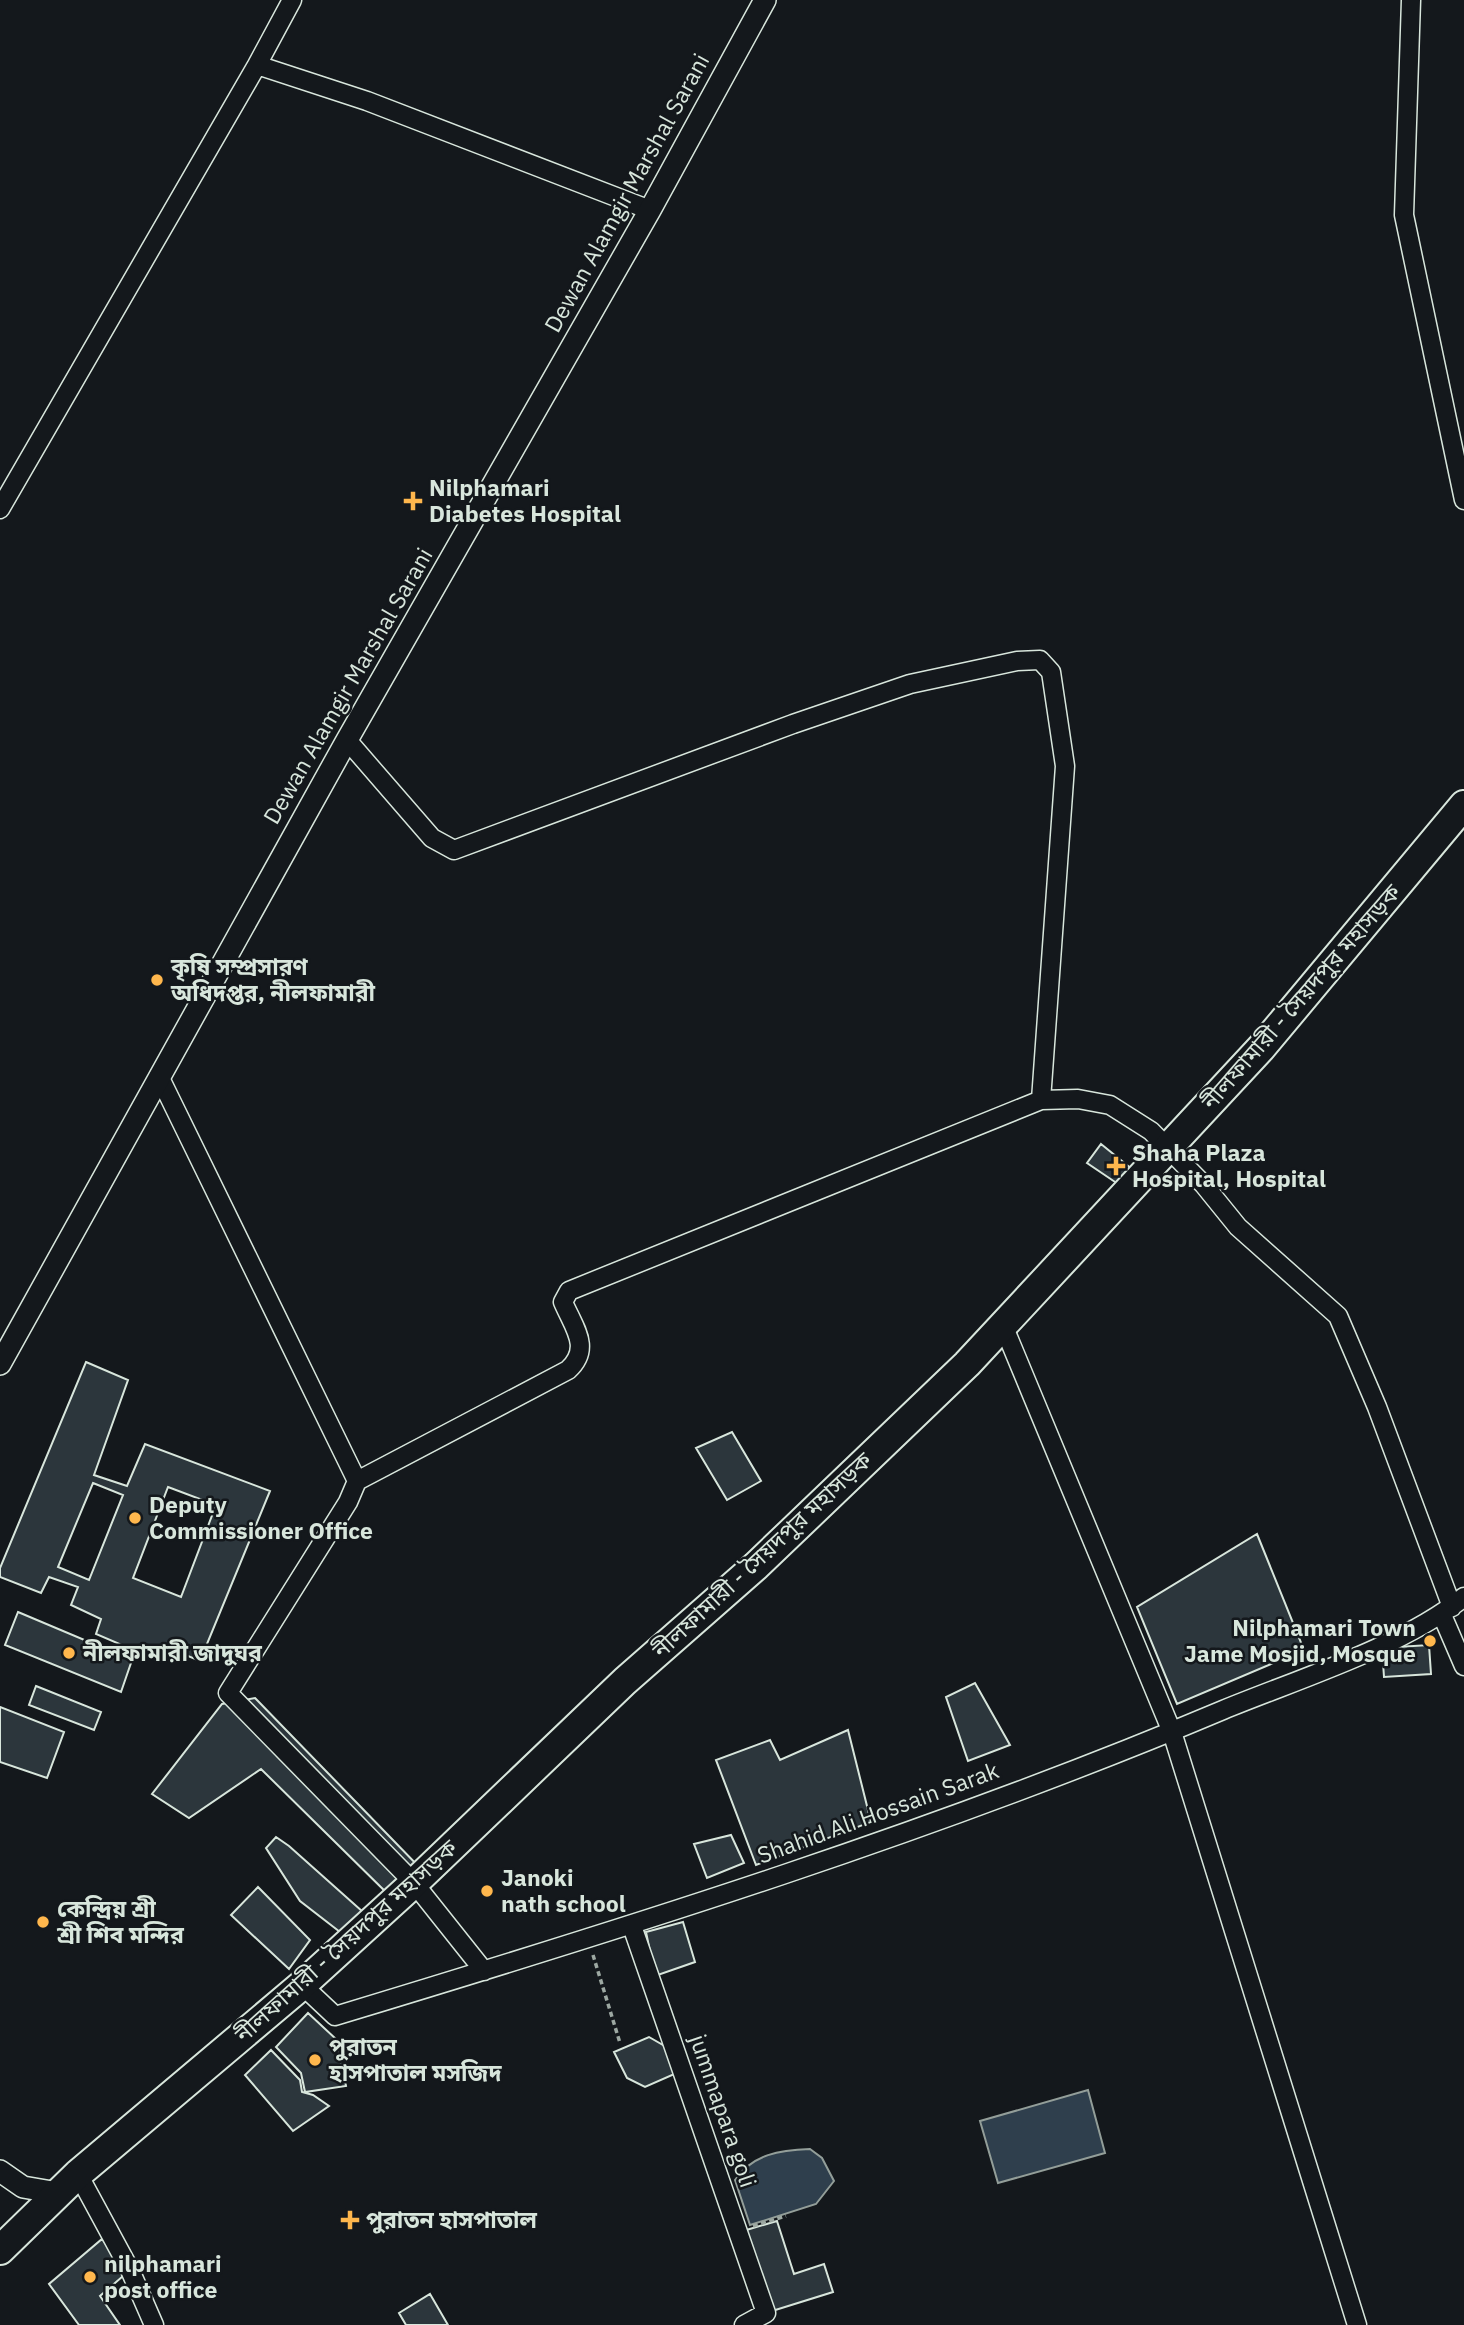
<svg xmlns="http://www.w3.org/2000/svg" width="1464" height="2325" font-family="'IBM Plex Sans','Noto Sans Bengali',sans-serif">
<rect width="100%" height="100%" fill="#14181c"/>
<!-- water -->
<path fill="#2f3f4d" stroke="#939e99" stroke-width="2" d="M 1088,2090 L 1105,2153 L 998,2183 L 980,2121 Z
M 810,2149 L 822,2158 L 834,2181 L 816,2204 L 750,2225 L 735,2180 C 753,2154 780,2150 810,2149 Z"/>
<!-- building -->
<path fill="#2c363c" stroke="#d8e6dc" stroke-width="2" fill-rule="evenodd" d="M 1101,1144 L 1133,1170 L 1121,1186 L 1087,1163 Z
M 86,1362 L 128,1380 L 94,1475 L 127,1486 L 145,1444 L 270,1491 L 200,1661 L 164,1646 L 159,1661 L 96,1634 L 101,1619 L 71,1605 L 78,1587 L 49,1577 L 41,1593 L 0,1577 L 0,1568 ZM 93,1483 L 123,1495 L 89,1580 L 58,1567 ZM 168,1487 L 216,1505 L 181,1597 L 133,1578 Z
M 732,1432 L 761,1481 L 727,1500 L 696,1448 Z
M 1257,1534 L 1304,1650 L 1177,1704 L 1137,1607 Z
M 18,1612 L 132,1660 L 121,1692 L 5,1645 Z
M 1429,1645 L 1431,1674 L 1384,1677 L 1382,1648 Z
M 975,1683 L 1010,1745 L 968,1761 L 946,1697 Z
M 36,1686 L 101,1712 L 94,1730 L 29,1705 Z
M 255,1698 L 424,1872 L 394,1900 L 261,1769 L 189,1818 L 152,1794 L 222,1704 Z
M 0,1707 L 64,1732 L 47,1778 L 0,1762 Z
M 848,1730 L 871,1822 L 756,1865 L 716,1760 L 770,1740 L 780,1760 Z
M 731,1835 L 744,1863 L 707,1878 L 694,1844 Z
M 276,1837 L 289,1846 L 363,1912 L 340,1932 L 300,1901 L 266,1848 Z
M 258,1887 L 310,1940 L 289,1969 L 231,1915 Z
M 683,1922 L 695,1962 L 655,1976 L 646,1932 Z
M 308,2013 L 337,2040 L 346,2086 L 305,2092 L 301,2073 L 276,2047 Z
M 649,2037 L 668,2048 L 679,2072 L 645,2087 L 627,2078 L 614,2052 Z
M 271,2050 L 300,2080 L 302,2092 L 313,2095 L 329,2106 L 293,2131 L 245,2075 Z
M 777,2221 L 794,2274 L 824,2264 L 833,2292 L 769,2312 L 743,2231 Z
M 102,2239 L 130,2270 L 100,2296 L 120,2325 L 79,2325 L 49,2284 Z
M 430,2294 L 448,2325 L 406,2325 L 399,2313 Z"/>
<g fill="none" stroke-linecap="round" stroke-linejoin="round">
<!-- minor casing -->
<g stroke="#d8e6dc" stroke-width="21">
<path id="minor" d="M 1411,0 L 1404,215 L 1464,500
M 257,65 L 367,101 L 650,210
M 0,509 L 257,65 L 292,0
M 347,740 L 432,838 L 454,850 L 793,724 L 910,684 L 1017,661 L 1040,660 L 1051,672 L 1065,766 L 1041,1100
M 159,1076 L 357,1481
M 1003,1325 L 1172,1732 L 1357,2325
M 1442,1615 L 1464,1666
M 632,1926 L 766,2313 L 744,2325
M 484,1971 L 414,1883 L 228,1693 L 348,1502 L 357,1481 L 568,1370 C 592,1348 574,1328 563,1302 L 569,1291 L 1041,1100 L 1078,1099 L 1110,1105 L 1151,1131 L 1204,1185 L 1238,1227 L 1338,1316 L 1377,1407 L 1452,1607
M 302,1985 L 335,2016 C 633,1926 936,1831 1223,1710 C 1298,1679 1402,1647 1464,1597
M 78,2174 L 130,2270 L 154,2325"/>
</g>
<!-- tertiary casing -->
<g stroke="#d8e6dc" stroke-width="24">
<path id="tertiary" d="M 0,1364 L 347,740 L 650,210 L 765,0
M 0,2171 L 23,2187 L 58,2193"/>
</g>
<!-- primary casing -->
<g stroke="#d8e6dc" stroke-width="32">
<path id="primary" d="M 0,2250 L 78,2174 L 302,1985 L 414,1883 L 625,1681 L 756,1566 L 967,1364 L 1261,1048 L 1464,805"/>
</g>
<!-- path -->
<path stroke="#9da8a2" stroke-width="3.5" stroke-dasharray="5 3.5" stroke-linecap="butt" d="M 593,1955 L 620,2043
M 753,2226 L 786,2216"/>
<!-- minor -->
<use href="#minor" stroke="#14181c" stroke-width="18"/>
<!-- tertiary -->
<use href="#tertiary" stroke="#14181c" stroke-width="21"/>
<!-- primary -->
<use href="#primary" stroke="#14181c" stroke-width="28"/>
</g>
<!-- markers -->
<g fill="#ffb74d" stroke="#14181c" stroke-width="2.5">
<path d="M409.5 490.5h7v7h7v7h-7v7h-7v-7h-7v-7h7z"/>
<circle cx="157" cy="980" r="7"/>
<path d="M1112.5 1155.5h7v7h7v7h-7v7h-7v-7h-7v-7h7z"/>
<circle cx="135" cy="1518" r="7"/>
<circle cx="1430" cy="1641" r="7"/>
<circle cx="69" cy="1653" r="7"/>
<circle cx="487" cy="1891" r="7"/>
<circle cx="43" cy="1922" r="7"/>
<circle cx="315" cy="2060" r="7"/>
<path d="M346.5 2209.5h7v7h7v7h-7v7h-7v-7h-7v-7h7z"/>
<circle cx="90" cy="2277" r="7"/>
</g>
<g text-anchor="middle" stroke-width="5" stroke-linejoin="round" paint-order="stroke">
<!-- street labels -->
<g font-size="23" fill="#d8e6dc" stroke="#14181c">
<text transform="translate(627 193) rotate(-61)" y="8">Dewan Alamgir Marshal Sarani</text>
<text transform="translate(348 686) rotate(-60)" y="8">Dewan Alamgir Marshal Sarani</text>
<text transform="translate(1301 997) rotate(-49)" y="8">নীলফামারী - সৈয়দপুর মহাসড়ক</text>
<text transform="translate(762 1555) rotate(-43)" y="8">নীলফামারী - সৈয়দপুর মহাসড়ক</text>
<text transform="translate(878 1813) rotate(-20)" y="8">Shahid Ali Hossain Sarak</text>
<text transform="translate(346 1941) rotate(-42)" y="8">নীলফামারী - সৈয়দপুর মহাসড়ক</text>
<text transform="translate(723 2111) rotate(71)" y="8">jummapara goli</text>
</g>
<!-- poi labels -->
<g font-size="23" font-weight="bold" fill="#d8e6dc" stroke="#14181c" text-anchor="start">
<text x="429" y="496">Nilphamari<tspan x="429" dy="26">Diabetes Hospital</tspan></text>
<text x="171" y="975">কৃষি সম্প্রসারণ<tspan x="171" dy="26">অধিদপ্তর, নীলফামারী</tspan></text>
<text x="1132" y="1161">Shaha Plaza<tspan x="1132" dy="26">Hospital, Hospital</tspan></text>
<text x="149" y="1513">Deputy<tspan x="149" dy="26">Commissioner Office</tspan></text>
<text x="1416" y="1636" text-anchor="end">Nilphamari Town<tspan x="1416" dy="26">Jame Mosjid, Mosque</tspan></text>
<text x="83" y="1661">নীলফামারী জাদুঘর</text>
<text x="501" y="1886">Janoki<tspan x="501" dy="26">nath school</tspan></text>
<text x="57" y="1917">কেন্দ্রিয় শ্রী<tspan x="57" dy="26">শ্রী শিব মন্দির</tspan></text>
<text x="329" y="2055">পুরাতন<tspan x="329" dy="26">হাসপাতাল মসজিদ</tspan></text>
<text x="366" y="2228">পুরাতন হাসপাতাল</text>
<text x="104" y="2272">nilphamari<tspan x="104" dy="26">post office</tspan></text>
</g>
</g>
</svg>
